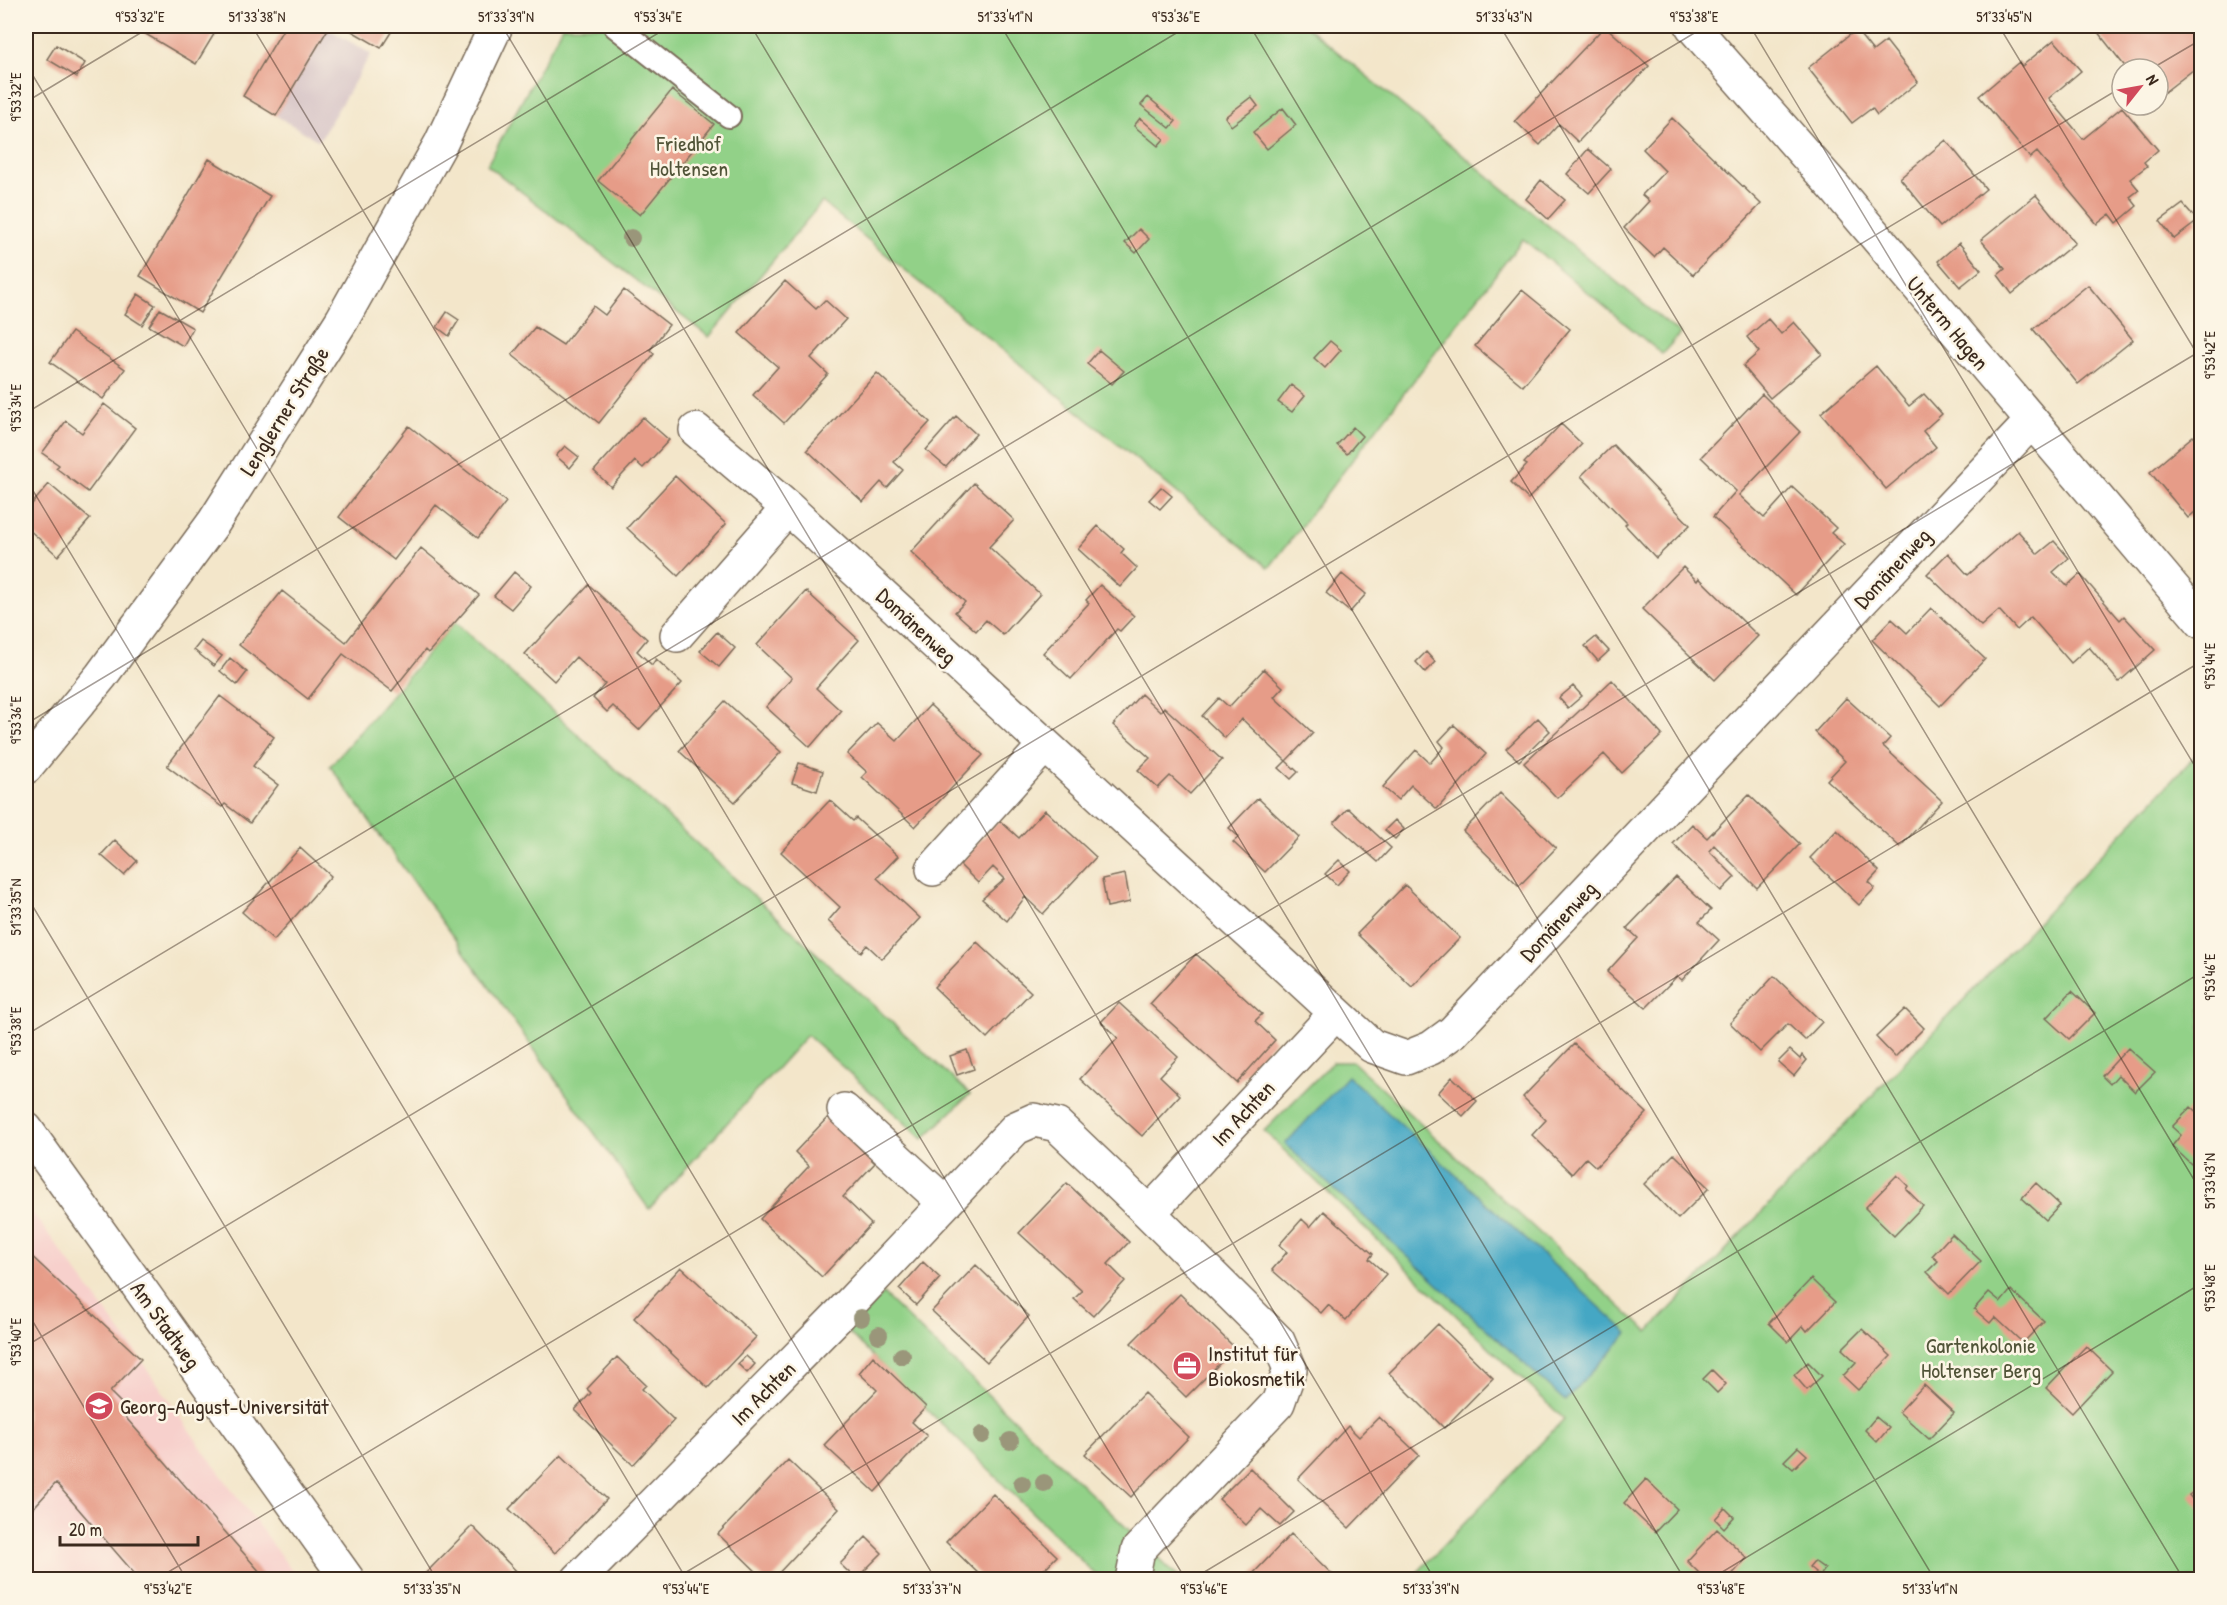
<svg xmlns="http://www.w3.org/2000/svg" width="2227" height="1605" font-family="'Patrick Hand',sans-serif">
<rect width="100%" height="100%" fill="#fcf5e5"/>
<filter id="ink" filterUnits="userSpaceOnUse"><feTurbulence type="fractalNoise" baseFrequency=".0167" numOctaves="2"/><feDisplacementMap in="SourceGraphic" scale="12" xChannelSelector="R" yChannelSelector="G"/><feConvolveMatrix kernelMatrix="1 2 1 2 8 2 1 2 1" color-interpolation-filters="sRGB"/></filter>
<filter id="wash" filterUnits="userSpaceOnUse"><feTurbulence type="fractalNoise" baseFrequency=".008" numOctaves="4" result="noise"/><feDisplacementMap in="SourceGraphic" scale="24" xChannelSelector="R" yChannelSelector="G"/><feGaussianBlur stdDeviation="1.35" result="paint"/><feColorMatrix in="noise" values="0 0 0 0 0 0 0 0 0 0 0 0 0 0 0 0 0 1.4 0 .05"/><feComposite in="paint" operator="in"/></filter>
<g filter="url(#wash)">
<rect width="100%" height="100%" fill="#f3e6ca"/>
<!-- built -->
<path fill="#f7d0cc" d="M 26,1204 L 141,1359 L 205,1453 L 298,1579 L 26,1579 Z"/>
<!-- industrial -->
<path fill="#d2bec3" d="M 285,26 L 323,26 L 371,54 L 319,141 L 243,96 Z"/>
<!-- green -->
<path fill="#92d188" stroke="#667e53" stroke-width="1.5" d="M 563,26 L 1306,26 L 1680,334 L 1662,354 L 1523,239 L 1269,568 L 822,202 L 709,337 L 487,165 Z
M 455,622 L 970,1094 L 923,1139 L 807,1035 L 649,1209 L 330,766 Z
M 2201,750 L 2201,1579 L 1411,1579 L 1564,1419 L 1264,1131 L 1333,1062 L 1353,1062 L 1648,1332 Z
M 883,1294 L 1180,1579 L 1100,1579 L 848,1332 Z"/>
<!-- water -->
<path fill="#44a7c4" stroke="#406871" stroke-width="1.5" d="M 1348,1076 L 1628,1333 L 1565,1401 L 1285,1144 Z"/>
<g id="blocks">
<!-- building -->
<path fill="#e69c88" d="M 132,26 L 219,26 L 196,64 Z
M 285,26 L 323,26 L 328,29 L 276,116 L 243,96 Z
M 343,26 L 395,26 L 381,48 Z
M 1605,26 L 1649,66 L 1578,142 L 1559,124 L 1540,145 L 1515,121 Z
M 2093,26 L 2202,26 L 2202,63 L 2158,97 L 2158,69 L 2127,69 Z
M 1856,30 L 1873,51 L 1886,41 L 1918,82 L 1877,115 L 1872,108 L 1852,123 L 1808,68 Z
M 2054,40 L 2081,71 L 2049,98 L 2083,139 L 2122,107 L 2158,150 L 2144,162 L 2147,166 L 2130,179 L 2139,190 L 2130,197 L 2137,206 L 2117,223 L 2110,214 L 2097,224 L 2037,152 L 2030,158 L 1979,96 L 2019,62 L 2022,66 Z
M 56,45 L 85,63 L 77,77 L 47,59 Z
M 672,90 L 714,124 L 640,215 L 598,181 Z
M 1148,97 L 1176,121 L 1170,128 L 1141,105 Z
M 1251,97 L 1258,106 L 1231,126 L 1225,117 Z
M 1283,108 L 1296,125 L 1267,149 L 1253,132 Z
M 1140,118 L 1164,139 L 1158,146 L 1134,126 Z
M 1672,118 L 1761,204 L 1693,275 L 1663,247 L 1654,257 L 1624,228 L 1649,201 L 1642,195 L 1665,171 L 1643,149 Z
M 1946,140 L 1986,189 L 1940,227 L 1900,178 Z
M 1588,149 L 1611,169 L 1589,193 L 1567,174 Z
M 209,159 L 270,196 L 200,313 L 140,276 Z
M 1541,180 L 1565,200 L 1548,219 L 1526,199 Z
M 2036,195 L 2075,243 L 2012,294 L 1998,275 L 2005,269 L 1981,240 Z
M 2183,204 L 2198,221 L 2174,239 L 2160,221 Z
M 1139,229 L 1149,239 L 1136,253 L 1125,243 Z
M 1959,243 L 1981,270 L 1960,287 L 1938,261 Z
M 785,281 L 816,309 L 825,300 L 846,319 L 811,358 L 828,374 L 784,423 L 753,395 L 778,367 L 739,333 Z
M 2088,285 L 2133,340 L 2078,384 L 2033,329 Z
M 624,290 L 669,325 L 650,350 L 654,354 L 599,423 L 512,355 L 535,327 L 563,345 L 593,306 L 605,315 Z
M 1522,290 L 1570,329 L 1523,386 L 1475,346 Z
M 138,294 L 155,305 L 142,325 L 125,314 Z
M 160,309 L 193,328 L 183,346 L 149,326 Z
M 447,312 L 459,320 L 449,336 L 437,327 Z
M 1768,319 L 1781,334 L 1794,322 L 1822,354 L 1770,398 L 1743,366 L 1759,352 L 1747,337 Z
M 72,332 L 125,369 L 103,399 L 50,362 Z
M 1330,341 L 1341,350 L 1325,368 L 1314,358 Z
M 1099,350 L 1124,371 L 1112,384 L 1087,364 Z
M 1876,366 L 1909,406 L 1924,394 L 1942,414 L 1923,431 L 1936,447 L 1886,489 L 1821,413 Z
M 877,373 L 930,422 L 894,462 L 903,470 L 887,488 L 881,482 L 863,502 L 807,450 Z
M 1291,385 L 1305,396 L 1292,412 L 1278,402 Z
M 1762,394 L 1800,432 L 1739,495 L 1764,518 L 1792,487 L 1836,528 L 1831,533 L 1844,544 L 1796,595 L 1713,517 L 1736,491 L 1701,457 Z
M 104,404 L 135,428 L 88,492 L 56,468 L 59,465 L 42,453 L 66,421 L 82,433 Z
M 956,416 L 976,434 L 946,467 L 926,450 Z
M 643,417 L 669,440 L 643,468 L 635,461 L 611,487 L 594,471 Z
M 1561,424 L 1582,444 L 1528,499 L 1511,482 L 1527,465 L 1524,463 Z
M 409,426 L 506,502 L 478,538 L 436,505 L 394,560 L 339,517 Z
M 1353,427 L 1362,436 L 1347,454 L 1337,445 Z
M 2193,436 L 2202,446 L 2202,506 L 2188,518 L 2150,472 Z
M 1613,445 L 1690,525 L 1656,558 L 1625,525 L 1627,523 L 1581,476 Z
M 565,446 L 579,457 L 570,468 L 556,456 Z
M 675,476 L 726,524 L 678,576 L 627,528 Z
M 974,483 L 1014,520 L 989,547 L 1040,594 L 1003,635 L 986,620 L 976,631 L 955,612 L 965,602 L 911,552 Z
M 49,484 L 90,519 L 58,556 L 26,527 L 26,511 Z
M 1161,487 L 1172,496 L 1160,509 L 1149,500 Z
M 1098,526 L 1124,549 L 1121,553 L 1137,568 L 1120,587 L 1078,549 Z
M 2018,531 L 2038,554 L 2054,541 L 2069,558 L 2053,572 L 2067,586 L 2080,574 L 2120,620 L 2124,616 L 2155,650 L 2119,682 L 2089,647 L 2071,663 L 2031,617 L 2017,630 L 1999,610 L 1981,626 L 1927,574 L 1948,553 L 1968,575 Z
M 421,548 L 479,595 L 428,653 L 425,650 L 392,691 L 343,654 L 308,699 L 239,645 L 282,591 L 346,642 Z
M 1683,567 L 1697,581 L 1699,578 L 1758,636 L 1715,680 L 1642,609 Z
M 514,572 L 531,586 L 511,609 L 494,596 Z
M 1342,574 L 1366,594 L 1350,612 L 1326,593 Z
M 589,585 L 647,639 L 637,651 L 652,665 L 656,659 L 682,683 L 639,730 L 613,706 L 607,712 L 593,698 L 605,684 L 576,657 L 554,681 L 525,654 Z
M 1100,585 L 1134,616 L 1120,631 L 1117,629 L 1071,679 L 1043,653 L 1089,603 L 1086,600 Z
M 806,591 L 859,640 L 816,688 L 841,711 L 810,747 L 766,707 L 792,678 L 757,645 Z
M 1931,608 L 1985,659 L 1940,706 L 1872,640 L 1892,619 L 1907,633 Z
M 717,632 L 735,648 L 719,667 L 700,651 Z
M 1596,637 L 1609,651 L 1598,661 L 1585,646 Z
M 201,641 L 222,656 L 214,666 L 194,650 Z
M 1426,652 L 1435,662 L 1425,672 L 1416,662 Z
M 230,658 L 247,672 L 237,685 L 220,671 Z
M 1264,669 L 1283,687 L 1274,697 L 1313,733 L 1286,761 L 1242,719 L 1225,738 L 1202,716 L 1219,698 L 1229,707 Z
M 1612,680 L 1662,735 L 1622,773 L 1604,754 L 1557,798 L 1524,763 Z
M 1573,686 L 1582,696 L 1568,708 L 1559,698 Z
M 1141,694 L 1160,712 L 1164,707 L 1222,760 L 1190,794 L 1170,776 L 1158,788 L 1138,770 L 1150,758 L 1113,725 Z
M 220,696 L 274,737 L 253,766 L 278,785 L 250,823 L 225,804 L 222,807 L 167,766 Z
M 1846,698 L 1890,738 L 1883,746 L 1942,801 L 1900,847 L 1827,780 L 1845,761 L 1815,732 Z
M 725,701 L 781,752 L 735,802 L 679,751 Z
M 930,705 L 983,755 L 915,827 L 862,777 L 867,772 L 847,754 L 877,723 L 897,741 Z
M 1538,718 L 1550,731 L 1519,761 L 1506,749 Z
M 1454,725 L 1486,754 L 1437,809 L 1411,785 L 1398,800 L 1383,787 L 1416,750 L 1430,763 L 1444,747 L 1439,741 Z
M 1286,761 L 1298,772 L 1291,779 L 1279,768 Z
M 799,763 L 823,771 L 817,791 L 792,783 Z
M 1500,793 L 1556,848 L 1519,886 L 1463,831 Z
M 1749,795 L 1800,844 L 1757,888 L 1714,845 L 1709,851 L 1735,877 L 1721,891 L 1673,844 L 1692,824 L 1707,838 Z
M 1258,798 L 1299,837 L 1265,872 L 1233,842 L 1239,837 L 1229,828 Z
M 830,800 L 853,821 L 856,818 L 898,856 L 877,878 L 920,918 L 882,959 L 867,945 L 861,952 L 828,921 L 840,907 L 781,852 Z
M 1348,808 L 1391,848 L 1378,862 L 1334,823 Z
M 1045,810 L 1096,857 L 1043,914 L 1025,897 L 1007,921 L 982,899 L 1005,879 L 993,867 L 978,883 L 959,864 L 999,820 L 1019,838 Z
M 1395,820 L 1404,829 L 1395,839 L 1385,830 Z
M 1837,830 L 1879,871 L 1869,882 L 1875,888 L 1859,905 L 1810,858 Z
M 115,840 L 137,861 L 124,875 L 101,855 Z
M 300,848 L 331,876 L 274,940 L 242,912 Z
M 1339,860 L 1350,871 L 1337,885 L 1325,874 Z
M 1125,874 L 1130,902 L 1107,907 L 1102,879 Z
M 1676,877 L 1711,910 L 1699,922 L 1719,940 L 1682,980 L 1677,976 L 1646,1008 L 1607,972 L 1638,938 L 1627,928 Z
M 1405,885 L 1460,938 L 1412,987 L 1357,934 Z
M 977,942 L 1031,992 L 987,1038 L 934,987 Z
M 1196,954 L 1262,1014 L 1255,1021 L 1275,1040 L 1237,1083 L 1150,1004 Z
M 1774,976 L 1822,1022 L 1805,1040 L 1788,1024 L 1760,1052 L 1730,1023 Z
M 2072,991 L 2095,1013 L 2069,1039 L 2046,1018 Z
M 1119,1003 L 1178,1057 L 1160,1076 L 1180,1095 L 1142,1136 L 1080,1079 L 1118,1038 L 1101,1022 Z
M 1905,1009 L 1924,1028 L 1895,1057 L 1876,1037 Z
M 1574,1044 L 1647,1113 L 1596,1167 L 1586,1158 L 1572,1174 L 1532,1135 L 1546,1120 L 1523,1097 Z
M 2128,1048 L 2155,1072 L 2135,1092 L 2118,1075 L 2110,1084 L 2102,1076 Z
M 967,1050 L 974,1069 L 957,1075 L 950,1056 Z
M 1790,1050 L 1800,1059 L 1802,1055 L 1807,1060 L 1794,1076 L 1778,1062 Z
M 1452,1077 L 1477,1101 L 1463,1116 L 1438,1093 Z
M 2191,1107 L 2202,1117 L 2202,1153 L 2191,1164 L 2172,1146 L 2181,1135 L 2172,1127 Z
M 828,1117 L 875,1163 L 843,1197 L 871,1224 L 822,1277 L 760,1219 L 809,1166 L 795,1152 Z
M 1674,1154 L 1709,1188 L 1678,1219 L 1644,1184 Z
M 1897,1175 L 1908,1186 L 1906,1189 L 1923,1206 L 1894,1236 L 1865,1208 Z
M 1067,1183 L 1129,1242 L 1108,1264 L 1125,1281 L 1093,1316 L 1074,1299 L 1082,1291 L 1019,1233 Z
M 2036,1183 L 2060,1205 L 2046,1220 L 2022,1198 Z
M 1324,1211 L 1373,1254 L 1369,1259 L 1386,1274 L 1346,1320 L 1328,1305 L 1321,1313 L 1272,1270 L 1287,1252 L 1279,1245 L 1302,1219 L 1310,1227 Z
M 1952,1234 L 1981,1261 L 1949,1294 L 1927,1272 L 1938,1261 L 1932,1256 Z
M 26,1251 L 141,1359 L 110,1392 L 126,1408 L 121,1412 L 267,1580 L 140,1580 L 56,1483 L 26,1516 Z
M 923,1262 L 940,1278 L 916,1305 L 899,1289 Z
M 976,1265 L 1029,1316 L 987,1362 L 932,1311 Z
M 681,1267 L 756,1337 L 708,1388 L 634,1318 Z
M 1811,1279 L 1835,1302 L 1807,1331 L 1803,1326 L 1788,1342 L 1769,1323 Z
M 2011,1290 L 2044,1321 L 2023,1343 L 1995,1317 L 1990,1323 L 1974,1309 L 1989,1292 L 2001,1302 Z
M 1180,1294 L 1235,1348 L 1186,1397 L 1131,1343 Z
M 1438,1324 L 1493,1378 L 1444,1428 L 1389,1373 Z
M 1862,1329 L 1891,1356 L 1858,1390 L 1843,1376 L 1856,1362 L 1842,1349 Z
M 2086,1346 L 2112,1371 L 2072,1413 L 2046,1388 Z
M 746,1356 L 755,1364 L 747,1373 L 738,1364 Z
M 873,1356 L 926,1407 L 912,1422 L 927,1436 L 875,1492 L 824,1445 L 877,1390 L 859,1373 Z
M 617,1357 L 646,1385 L 642,1389 L 674,1420 L 633,1465 L 575,1410 L 591,1393 L 587,1389 Z
M 1808,1362 L 1822,1376 L 1807,1390 L 1794,1375 Z
M 1712,1370 L 1726,1384 L 1717,1393 L 1703,1379 Z
M 1924,1385 L 1954,1413 L 1929,1439 L 1899,1412 Z
M 1144,1393 L 1189,1437 L 1131,1497 L 1085,1454 Z
M 1379,1417 L 1419,1455 L 1349,1528 L 1298,1479 L 1348,1426 L 1359,1437 Z
M 1876,1417 L 1889,1428 L 1877,1442 L 1865,1430 Z
M 1798,1447 L 1807,1455 L 1793,1469 L 1784,1461 Z
M 561,1455 L 607,1499 L 555,1553 L 509,1509 Z
M 788,1460 L 839,1509 L 772,1580 L 765,1580 L 718,1534 Z
M 1250,1468 L 1294,1512 L 1280,1526 L 1261,1509 L 1246,1525 L 1219,1499 Z
M 1646,1479 L 1677,1509 L 1655,1532 L 1624,1503 Z
M 2202,1485 L 2202,1511 L 2189,1495 Z
M 993,1494 L 1057,1556 L 1034,1580 L 985,1580 L 946,1542 Z
M 1725,1508 L 1734,1517 L 1724,1528 L 1715,1519 Z
M 472,1526 L 525,1580 L 419,1580 Z
M 1717,1529 L 1747,1558 L 1727,1580 L 1706,1580 L 1687,1561 Z
M 1291,1534 L 1338,1580 L 1247,1580 Z
M 866,1537 L 882,1553 L 856,1579 L 840,1564 Z
M 1814,1561 L 1825,1569 L 1820,1576 L 1809,1567 Z"/>
</g>
</g>
<g filter="url(#ink)">
<use href="#blocks" fill-opacity="0" stroke="#7b6c5a" stroke-width="1.5"/>
<g fill="none" stroke-linecap="round" stroke-linejoin="round">
<!-- lane casing -->
<g stroke="#7b6c5a" stroke-width="26">
<path id="lane" d="M 615,26 L 729,116"/>
</g>
<!-- street casing -->
<g stroke="#7b6c5a" stroke-width="36">
<path id="street" d="M 1692,26 L 1835,188 L 2202,622
M 696,430 L 788,508 L 1372,1046 L 1406,1058 L 1431,1048 L 1453,1032 L 2031,422
M 677,635 L 788,508
M 26,767 L 101,676 L 214,522 L 342,320 L 441,143 L 496,26
M 933,869 L 1045,745
M 844,1110 L 945,1203
M 26,1129 L 348,1580
M 1149,1213 L 1336,1013
M 578,1580 L 842,1312 L 1016,1128 L 1034,1120 L 1057,1125 L 1149,1213 L 1278,1341 L 1290,1369 L 1278,1403 L 1138,1550 L 1132,1580"/>
</g>
<!-- lane -->
<use href="#lane" stroke="#fff" stroke-width="22"/>
<!-- street -->
<use href="#street" stroke="#fff" stroke-width="33"/>
</g>
<!-- trees -->
<g fill="#9a967a">
<circle cx="631" cy="238" r="9"/>
<circle cx="861" cy="1318" r="9"/>
<circle cx="879" cy="1335" r="9"/>
<circle cx="902" cy="1356" r="9"/>
<circle cx="982" cy="1435" r="9"/>
<circle cx="1010" cy="1441" r="9"/>
<circle cx="1044" cy="1483" r="9"/>
<circle cx="1022" cy="1484" r="9"/>
</g>
</g>
<!-- ticks -->
<path fill="none" stroke="#3b2a1e" stroke-width="1.5" stroke-opacity="0.45" d="M 252,26 L 1186,1580M 502,26 L 1435,1580M 751,26 L 1685,1580M 1001,26 L 1935,1580M 1250,26 L 2184,1580M 1500,26 L 2202,1193M 1750,26 L 2202,778M 1999,26 L 2202,362M 26,64 L 936,1580M 2151,69 L 2202,39M 26,102 L 152,26M 26,413 L 670,26M 26,479 L 687,1580M 26,724 L 1188,26M 26,895 L 437,1580M 26,1035 L 1706,26M 26,1310 L 187,1580M 26,1346 L 2122,87M 155,1580 L 2202,350M 673,1580 L 2202,661M 1191,1580 L 2202,972M 1709,1580 L 2202,1283"/>
<!-- icons -->
<defs>
<g id="office-disc" transform="scale(1.5)"><circle r="9.5" fill="#d1495b" stroke="#fcf5e5"/><path d="M-6-3h4V-5.5h4V-3h4V5H-6ZM-1-4.5V-3h2v-1.5ZM-6 0V1H6V0Z" fill="#fff"/></g>
<g id="university-disc" transform="scale(1.5)"><circle r="9.5" fill="#d1495b" stroke="#fcf5e5"/><path d="M0-5L7-2L0 1L-7-2ZM-4 1L0 2.5L4 1V4Q0 6-4 4Z" fill="#fff"/></g>
</defs>
<g fill-rule="evenodd">
<use href="#office-disc" x="1187" y="1366"/>
<use href="#university-disc" x="99" y="1406"/>
</g>
<g text-anchor="middle" stroke-width="5" stroke-linejoin="round" paint-order="stroke">
<!-- park labels -->
<g font-size="22" fill="#515438" stroke="#fcf5e5">
<text x="689" y="151">Friedhof<tspan x="689" dy="25">Holtensen</tspan></text>
<text x="1981" y="1353">Gartenkolonie<tspan x="1981" dy="25">Holtenser Berg</tspan></text>
</g>
<!-- street labels -->
<g font-size="22" fill="#3b2a1e" stroke="#fcf5e5">
<text transform="translate(1948 323) rotate(50)" y="8">Unterm Hagen</text>
<text transform="translate(284 411) rotate(-58)" y="8">Lenglerner Straße</text>
<text transform="translate(1892 568) rotate(-47)" y="8">Domänenweg</text>
<text transform="translate(917 626) rotate(43)" y="8">Domänenweg</text>
<text transform="translate(1558 921) rotate(-47)" y="8">Domänenweg</text>
<text transform="translate(1243 1113) rotate(-47)" y="8">Im Achten</text>
<text transform="translate(166 1325) rotate(54)" y="8">Am Stadtweg</text>
<text transform="translate(763 1393) rotate(-45)" y="8">Im Achten</text>
</g>
<!-- poi labels -->
<g font-size="22" fill="#3b2a1e" stroke="#fcf5e5" text-anchor="start">
<text x="1208" y="1361">Institut für<tspan x="1208" dy="25">Biokosmetik</tspan></text>
<text x="120" y="1414">Georg-August-Universität</text>
</g>
</g>
<!-- margin -->
<rect width="2227" height="1605" fill="none" stroke="#fcf5e5" stroke-width="66"/>
<!-- north arrow -->
<g transform="translate(2140 87) rotate(59)"><circle r="28" fill="#fcf5e5" stroke="#afa495" stroke-width="1.5"/>
<path d="M0-4.5L10 22L0 15L-10 22Z" fill="#d1495b"/>
<text y="-9" font-size="16" font-weight="bold" text-anchor="middle" fill="#3b2a1e">N</text>
</g>
<!-- scale -->
<path d="M60 1536v9h138v-9" fill="none" stroke="#3b2a1e" stroke-width="3"/>
<text x="69" y="1536" font-size="18" fill="#3b2a1e" stroke="#fcf5e5" stroke-width="4.5" paint-order="stroke">20 m</text>
<rect x="33" y="33" width="2161" height="1539" fill="none" stroke="#3b2a1e" stroke-width="2"/>
<g font-size="15" text-anchor="middle" fill="#3b2a1e">
<text x="140" y="22">9°53'32"E</text>
<text x="257" y="22">51°33'38"N</text>
<text x="506" y="22">51°33'39"N</text>
<text x="658" y="22">9°53'34"E</text>
<text x="1005" y="22">51°33'41"N</text>
<text x="1176" y="22">9°53'36"E</text>
<text x="1504" y="22">51°33'43"N</text>
<text x="1694" y="22">9°53'38"E</text>
<text x="2004" y="22">51°33'45"N</text>
<text transform="translate(16 97) rotate(-90)" y="5">9°53'32"E</text>
<text transform="translate(2210 355) rotate(-90)" y="5">9°53'42"E</text>
<text transform="translate(16 408) rotate(-90)" y="5">9°53'34"E</text>
<text transform="translate(2210 666) rotate(-90)" y="5">9°53'44"E</text>
<text transform="translate(16 720) rotate(-90)" y="5">9°53'36"E</text>
<text transform="translate(16 907) rotate(-90)" y="5">51°33'35"N</text>
<text transform="translate(2210 977) rotate(-90)" y="5">9°53'46"E</text>
<text transform="translate(16 1031) rotate(-90)" y="5">9°53'38"E</text>
<text transform="translate(2210 1181) rotate(-90)" y="5">51°33'43"N</text>
<text transform="translate(2210 1288) rotate(-90)" y="5">9°53'48"E</text>
<text transform="translate(16 1342) rotate(-90)" y="5">9°53'40"E</text>
<text x="168" y="1594">9°53'42"E</text>
<text x="432" y="1594">51°33'35"N</text>
<text x="686" y="1594">9°53'44"E</text>
<text x="932" y="1594">51°33'37"N</text>
<text x="1204" y="1594">9°53'46"E</text>
<text x="1431" y="1594">51°33'39"N</text>
<text x="1721" y="1594">9°53'48"E</text>
<text x="1930" y="1594">51°33'41"N</text>
</g>
</svg>
